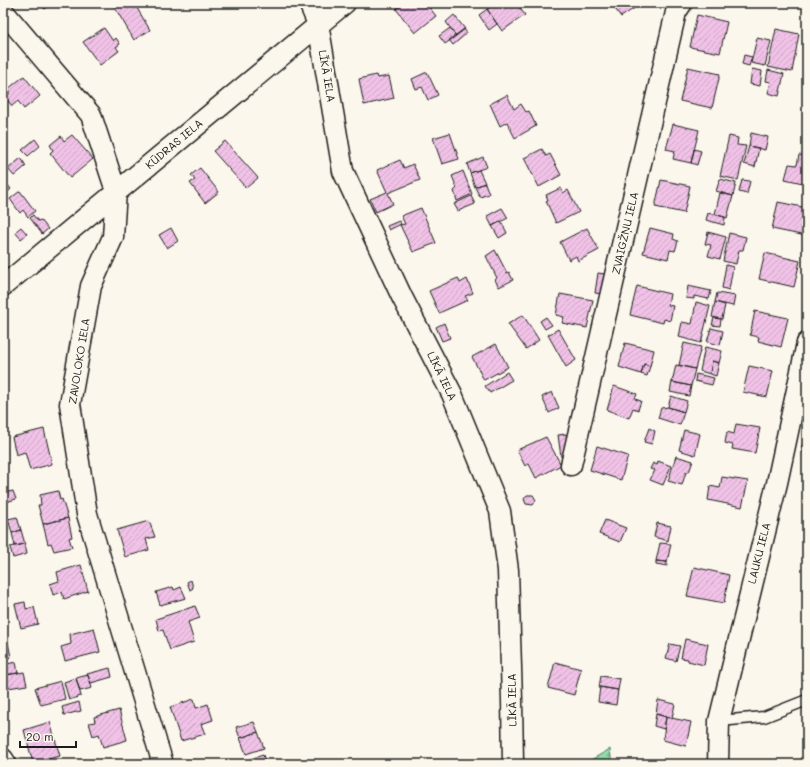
<svg xmlns="http://www.w3.org/2000/svg" width="810" height="767" font-family="Mali,sans-serif">
<defs>
<pattern id="forest-firs" width="22" height="20" patternUnits="userSpaceOnUse"><rect width="22" height="20" fill="#93dbaa"/><path d="M5 1l3.5 6h-7zM16 11l3.5 6h-7z" fill="#7ebb92"/></pattern>
<pattern id="building-hatch" width="6" height="6" patternUnits="userSpaceOnUse"><rect width="6" height="6" fill="#f0c2e7"/><path d="M-1 1l2-2M0 6l6-6M5 7l2-2" fill="none" stroke="#cda6c6"/></pattern>
</defs>
<rect width="100%" height="100%" fill="#fbf7ec"/>
<filter id="ink" filterUnits="userSpaceOnUse"><feTurbulence type="fractalNoise" baseFrequency=".025" numOctaves="2"/><feDisplacementMap in="SourceGraphic" scale="8" xChannelSelector="R" yChannelSelector="G"/><feConvolveMatrix kernelMatrix="1 2 1 2 8 2 1 2 1" color-interpolation-filters="sRGB"/></filter>
<g filter="url(#ink)">
<!-- forest -->
<path fill="url(#forest-firs)" stroke="#587c63" d="M 610,749 L 612,764 L 584,764 Z"/>
<!-- building -->
<path fill="url(#building-hatch)" stroke="#1c1c1c" d="M 39,3 L 52,3 L 45,9 Z
M 120,3 L 134,3 L 150,30 L 134,40 L 114,6 Z
M 404,3 L 426,3 L 436,16 L 415,33 L 396,9 Z
M 496,3 L 516,3 L 525,15 L 502,31 L 487,9 Z
M 611,3 L 642,3 L 621,17 Z
M 487,9 L 497,24 L 489,30 L 479,15 Z
M 454,15 L 465,29 L 456,36 L 446,22 Z
M 697,15 L 727,22 L 720,53 L 690,47 Z
M 104,28 L 113,41 L 116,38 L 120,44 L 116,47 L 119,51 L 100,65 L 83,42 Z
M 450,28 L 456,36 L 445,44 L 439,36 Z
M 464,29 L 467,33 L 453,45 L 449,40 Z
M 776,29 L 799,34 L 792,72 L 768,67 Z
M 757,38 L 771,41 L 765,66 L 751,63 Z
M 744,55 L 752,57 L 749,66 L 742,64 Z
M 688,67 L 720,74 L 712,108 L 680,101 Z
M 752,69 L 762,71 L 760,86 L 750,84 Z
M 768,70 L 784,74 L 779,96 L 768,93 L 771,82 L 766,81 Z
M 427,72 L 438,95 L 428,100 L 422,87 L 416,89 L 412,79 Z
M 376,75 L 377,78 L 389,76 L 394,98 L 364,105 L 359,79 Z
M 24,76 L 40,96 L 24,109 L 18,101 L 12,106 L 5,97 L 11,92 L 8,89 Z
M 507,95 L 514,109 L 521,104 L 526,112 L 529,111 L 536,126 L 515,138 L 507,122 L 500,126 L 490,104 Z
M 673,124 L 699,130 L 691,163 L 673,159 L 675,151 L 666,149 Z
M 450,133 L 459,159 L 442,164 L 433,138 Z
M 751,133 L 768,137 L 765,150 L 749,146 Z
M 72,135 L 93,159 L 70,178 L 50,153 L 53,150 L 50,145 L 61,136 L 64,141 Z
M 729,136 L 738,138 L 737,145 L 746,146 L 738,180 L 720,176 Z
M 35,139 L 40,146 L 28,156 L 22,150 Z
M 225,141 L 258,178 L 246,188 L 213,151 Z
M 749,146 L 759,148 L 755,167 L 744,164 Z
M 542,149 L 546,156 L 550,154 L 561,175 L 539,187 L 524,158 Z
M 694,149 L 701,151 L 697,165 L 691,163 Z
M 799,155 L 807,156 L 807,184 L 785,179 L 789,164 L 797,165 Z
M 483,157 L 487,167 L 470,173 L 467,164 Z
M 21,158 L 26,166 L 14,176 L 8,169 Z
M 400,160 L 404,168 L 413,164 L 420,180 L 388,193 L 393,204 L 376,212 L 370,199 L 387,192 L 377,170 Z
M 200,168 L 219,192 L 205,203 L 190,183 L 195,180 L 191,175 Z
M 479,170 L 485,183 L 475,187 L 470,173 Z
M 463,171 L 472,194 L 457,201 L 454,191 L 457,188 L 452,176 Z
M 3,179 L 11,189 L 3,197 Z
M 720,179 L 736,183 L 733,196 L 716,191 Z
M 661,180 L 690,186 L 684,213 L 655,207 Z
M 742,180 L 750,181 L 747,194 L 739,192 Z
M 485,183 L 489,194 L 480,197 L 475,187 Z
M 561,188 L 563,193 L 568,190 L 579,212 L 556,223 L 546,201 L 548,200 L 546,195 Z
M 20,191 L 35,211 L 28,217 L 23,210 L 20,213 L 10,199 Z
M 720,193 L 733,196 L 727,218 L 715,214 Z
M 471,196 L 475,204 L 458,211 L 454,204 Z
M 778,202 L 807,208 L 806,236 L 772,229 Z
M 421,208 L 436,243 L 413,252 L 400,225 L 405,224 L 401,216 Z
M 502,208 L 508,218 L 492,226 L 487,216 Z
M 708,213 L 725,217 L 724,225 L 706,220 Z
M 33,215 L 38,221 L 41,220 L 48,229 L 42,234 L 30,218 Z
M 399,221 L 401,224 L 389,230 L 387,226 Z
M 501,221 L 507,233 L 499,238 L 492,226 Z
M 21,227 L 27,234 L 21,239 L 15,232 Z
M 171,228 L 178,241 L 167,248 L 159,235 Z
M 587,228 L 599,250 L 578,261 L 576,256 L 569,260 L 560,242 Z
M 650,228 L 674,234 L 673,239 L 678,241 L 675,251 L 670,250 L 668,259 L 643,253 Z
M 708,232 L 726,237 L 720,259 L 708,256 L 711,245 L 705,244 Z
M 729,233 L 746,237 L 743,250 L 739,250 L 736,264 L 723,261 Z
M 495,250 L 507,273 L 509,272 L 513,280 L 499,287 L 495,280 L 497,278 L 486,256 Z
M 765,253 L 800,261 L 794,287 L 759,279 Z
M 726,265 L 733,267 L 729,290 L 722,288 Z
M 598,273 L 605,274 L 602,294 L 595,293 Z
M 458,278 L 460,283 L 467,279 L 473,293 L 465,296 L 468,300 L 439,313 L 429,291 Z
M 637,286 L 670,294 L 668,305 L 673,306 L 670,321 L 664,319 L 663,323 L 630,315 Z
M 688,286 L 711,291 L 709,299 L 694,296 L 694,299 L 686,298 Z
M 717,293 L 735,296 L 733,306 L 715,302 Z
M 560,294 L 593,300 L 587,328 L 562,323 L 564,317 L 556,315 Z
M 696,302 L 710,306 L 701,343 L 679,337 L 682,322 L 692,324 Z
M 715,302 L 725,305 L 722,319 L 712,317 Z
M 755,311 L 788,318 L 781,347 L 758,341 L 759,337 L 750,335 Z
M 523,315 L 539,340 L 526,349 L 508,324 Z
M 546,317 L 552,325 L 545,329 L 540,321 Z
M 714,318 L 721,319 L 720,326 L 712,325 Z
M 444,323 L 450,338 L 442,341 L 436,327 Z
M 711,328 L 723,331 L 720,345 L 707,342 Z
M 558,329 L 576,360 L 566,367 L 548,335 Z
M 625,343 L 654,350 L 650,366 L 644,364 L 641,374 L 619,367 Z
M 684,343 L 701,347 L 695,369 L 679,365 Z
M 496,344 L 508,367 L 484,380 L 472,357 Z
M 705,347 L 722,351 L 719,363 L 712,361 L 710,374 L 700,371 Z
M 712,361 L 719,363 L 716,376 L 710,374 Z
M 644,364 L 650,366 L 647,376 L 641,374 Z
M 676,365 L 695,369 L 691,386 L 672,382 Z
M 749,366 L 773,371 L 767,397 L 743,392 Z
M 507,372 L 512,380 L 490,393 L 485,386 Z
M 696,374 L 714,378 L 712,385 L 695,381 Z
M 672,382 L 691,386 L 689,396 L 670,392 Z
M 614,386 L 637,394 L 635,399 L 641,401 L 638,410 L 633,408 L 629,418 L 607,410 Z
M 552,392 L 559,408 L 549,413 L 542,397 Z
M 671,396 L 687,401 L 684,412 L 668,407 Z
M 668,407 L 684,412 L 680,425 L 658,418 L 661,408 Z
M 736,424 L 760,428 L 755,453 L 732,449 L 733,445 L 725,443 L 727,432 L 734,434 Z
M 649,428 L 655,431 L 652,444 L 644,442 Z
M 44,429 L 52,464 L 30,470 L 25,452 L 16,455 L 12,437 Z
M 684,430 L 700,434 L 695,455 L 679,450 Z
M 566,434 L 570,455 L 561,457 L 558,435 Z
M 546,437 L 561,465 L 536,478 L 529,464 L 525,466 L 517,450 Z
M 807,440 L 807,456 L 804,454 L 802,449 L 802,445 Z
M 597,446 L 628,456 L 621,480 L 590,470 Z
M 676,456 L 693,461 L 689,472 L 686,472 L 682,485 L 668,481 Z
M 658,461 L 671,466 L 663,485 L 650,480 L 655,470 L 650,469 L 653,463 L 657,465 Z
M 722,477 L 748,481 L 742,507 L 708,500 L 710,486 L 720,488 Z
M 13,491 L 16,499 L 3,503 L 3,493 Z
M 58,491 L 60,500 L 62,499 L 68,518 L 43,524 L 38,505 L 41,505 L 40,495 Z
M 527,495 L 533,495 L 536,500 L 533,505 L 526,504 L 524,499 Z
M 17,517 L 21,530 L 12,533 L 8,519 Z
M 68,518 L 72,537 L 69,538 L 72,547 L 54,551 L 51,543 L 48,544 L 43,524 Z
M 605,520 L 626,528 L 620,542 L 599,534 Z
M 149,521 L 155,537 L 146,539 L 149,550 L 125,557 L 117,530 Z
M 657,523 L 671,526 L 668,541 L 654,537 Z
M 21,530 L 25,544 L 15,546 L 12,533 Z
M 660,543 L 671,544 L 667,562 L 656,561 Z
M 25,544 L 27,554 L 13,558 L 10,547 Z
M 656,561 L 667,562 L 667,566 L 656,564 Z
M 81,565 L 88,591 L 64,599 L 62,592 L 53,595 L 50,584 L 59,581 L 57,572 Z
M 694,567 L 729,575 L 724,603 L 687,596 Z
M 191,580 L 193,588 L 190,590 L 187,582 Z
M 173,587 L 174,590 L 181,587 L 186,598 L 160,605 L 156,592 Z
M 25,602 L 26,609 L 34,607 L 38,624 L 21,628 L 15,604 Z
M 195,606 L 200,618 L 188,622 L 194,642 L 170,650 L 163,630 L 159,631 L 156,619 Z
M 94,628 L 100,652 L 65,661 L 61,647 L 71,644 L 70,634 Z
M 3,638 L 7,638 L 11,657 L 3,660 Z
M 685,639 L 708,644 L 704,665 L 688,661 L 688,659 L 681,658 Z
M 670,644 L 680,646 L 676,661 L 666,658 Z
M 16,662 L 18,673 L 5,675 L 3,665 Z
M 555,662 L 581,669 L 574,695 L 548,688 Z
M 110,668 L 112,677 L 91,683 L 87,674 Z
M 24,672 L 27,685 L 8,688 L 5,675 Z
M 88,675 L 92,688 L 80,691 L 76,678 Z
M 601,676 L 620,679 L 618,690 L 599,687 Z
M 76,678 L 81,696 L 69,700 L 64,682 Z
M 61,681 L 65,699 L 41,705 L 35,688 Z
M 600,687 L 618,690 L 616,705 L 598,702 Z
M 194,699 L 196,708 L 208,704 L 213,720 L 201,724 L 205,734 L 181,741 L 170,707 Z
M 658,700 L 675,704 L 672,718 L 656,714 Z
M 79,702 L 81,711 L 64,715 L 62,707 Z
M 119,710 L 127,740 L 103,747 L 99,734 L 93,736 L 89,723 L 95,722 L 94,717 Z
M 656,714 L 666,717 L 664,729 L 654,726 Z
M 666,717 L 691,722 L 686,746 L 663,740 Z
M 50,722 L 60,756 L 33,763 L 24,730 Z
M 254,722 L 258,732 L 240,738 L 236,727 Z
M 258,732 L 264,748 L 246,754 L 240,738 Z
M 263,755 L 266,764 L 248,764 L 247,760 Z"/>
<g fill="none" stroke-linecap="round" stroke-linejoin="round">
<!-- service casing -->
<g stroke="#1c1c1c" stroke-width="13">
<path id="service" d="M 719,721 L 764,717 L 807,700"/>
</g>
<!-- minor casing -->
<g stroke="#1c1c1c" stroke-width="23">
<path id="minor" d="M 309,3 L 318,24 L 343,171 L 402,297 L 452,394 L 500,511 L 508,570 L 512,700 L 513,764
M 3,11 L 91,115 L 116,191 L 113,237 L 91,286 L 70,404 L 87,514 L 163,764
M 3,286 L 345,3
M 571,465 L 676,12 L 682,3
M 3,759 L 6,764
M 718,764 L 719,721 L 777,483 L 807,343"/>
</g>
<!-- service -->
<use href="#service" stroke="#fbf7ec" stroke-width="10"/>
<!-- minor -->
<use href="#minor" stroke="#fbf7ec" stroke-width="20"/>
</g>
</g>
<g text-anchor="middle" stroke-width="4" stroke-linejoin="round" paint-order="stroke">
<!-- street labels -->
<g font-size="11" fill="#1c1c1c" stroke="#fbf7ec">
<text transform="translate(327 76) rotate(80)" y="4">LĪKĀ IELA</text>
<text transform="translate(174 144) rotate(-40)" y="4">KŪDRAS IELA</text>
<text transform="translate(625 233) rotate(-77)" y="4">ZVAIGŽŅU IELA</text>
<text transform="translate(79 361) rotate(-81)" y="4">ZAVOLOKO IELA</text>
<text transform="translate(442 376) rotate(64)" y="4">LĪKĀ IELA</text>
<text transform="translate(759 553) rotate(-76)" y="4">LAUKU IELA</text>
<text transform="translate(512 700) rotate(-91)" y="4">LĪKĀ IELA</text>
</g>
</g>
<!-- margin -->
<rect width="810" height="767" fill="none" stroke="#fbf7ec" stroke-width="16"/>
<rect x="8" y="8" width="794" height="751" fill="none" stroke="#1c1c1c" stroke-width="1.5" filter="url(#ink)"/>
<!-- scale -->
<path d="M20 741v6h56v-6" fill="none" stroke="#1c1c1c" stroke-width="2"/>
<text x="26" y="741" font-size="12" fill="#1c1c1c" stroke="#fbf7ec" stroke-width="3" paint-order="stroke">20 m</text>
</svg>
